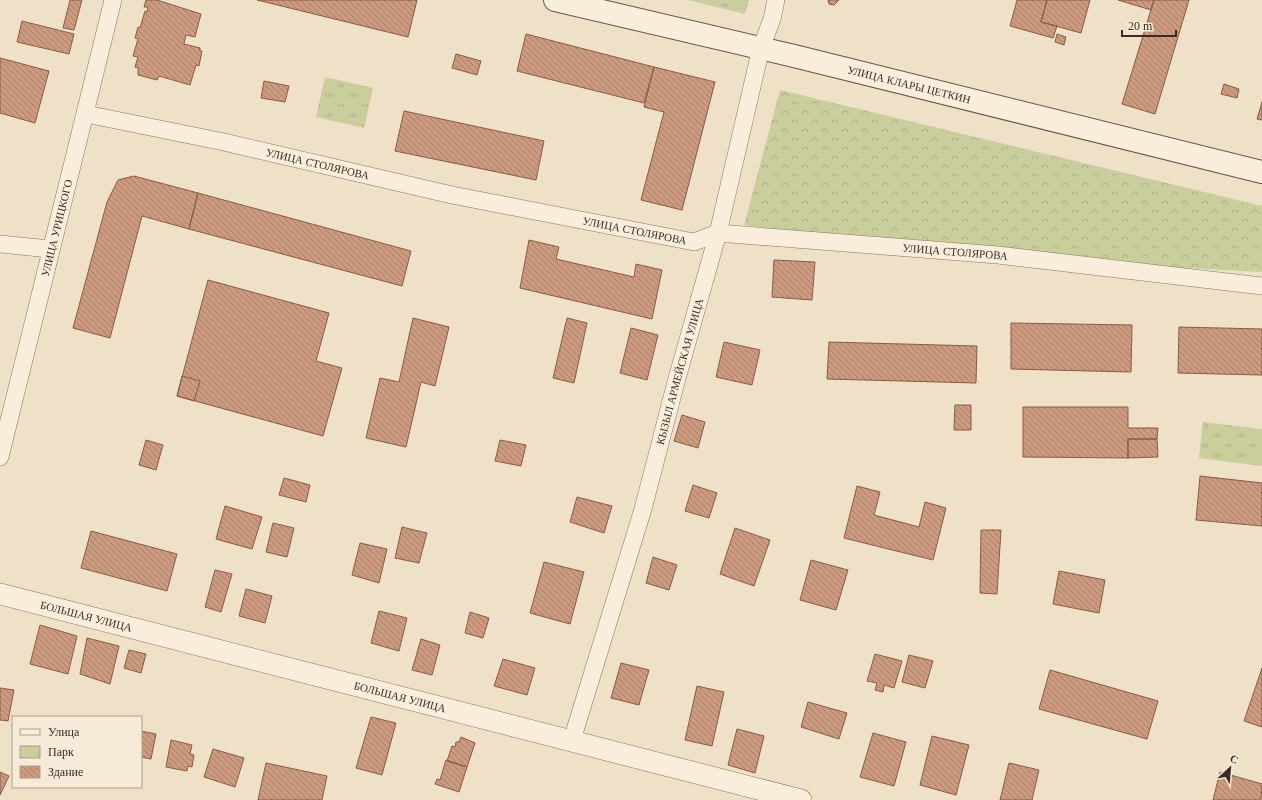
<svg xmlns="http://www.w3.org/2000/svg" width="1262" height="800" font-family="'Times New Roman',serif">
<defs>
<pattern id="forest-crowns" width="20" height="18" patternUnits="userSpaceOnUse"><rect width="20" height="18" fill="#cacd9c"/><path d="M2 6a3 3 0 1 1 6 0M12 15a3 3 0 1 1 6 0" fill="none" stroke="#aeb086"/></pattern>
<pattern id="park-tufts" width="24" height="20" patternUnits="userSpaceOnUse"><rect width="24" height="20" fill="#cacd9c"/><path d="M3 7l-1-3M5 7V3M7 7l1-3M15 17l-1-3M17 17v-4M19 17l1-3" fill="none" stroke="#aeb086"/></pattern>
<pattern id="building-back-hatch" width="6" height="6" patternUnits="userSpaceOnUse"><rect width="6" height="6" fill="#cc9a7f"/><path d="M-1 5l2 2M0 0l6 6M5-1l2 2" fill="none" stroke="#a77e68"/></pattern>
</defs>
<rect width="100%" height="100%" fill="#eee1c8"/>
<!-- forest -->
<path fill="url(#forest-crowns)" d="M 780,90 L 1262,206 L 1262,272 L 1050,261 L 951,251 L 744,225 Z"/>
<!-- park -->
<path fill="url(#park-tufts)" d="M 688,0 L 749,0 L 745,14 Z
M 325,77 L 373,88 L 364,128 L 316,117 Z
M 1203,422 L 1262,429 L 1262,466 L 1199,458 Z"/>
<!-- building -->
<path fill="url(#building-back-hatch)" stroke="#895b43" d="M 70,0 L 82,0 L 74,30 L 63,28 Z
M 146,0 L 157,0 L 201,14 L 195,37 L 186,35 L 184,44 L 200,48 L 200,51 L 202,51 L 199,66 L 196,65 L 190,85 L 159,76 L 157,80 L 138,75 L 138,68 L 135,67 L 138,57 L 133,56 L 138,39 L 135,38 L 138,27 L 140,28 L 145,11 L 147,12 L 148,7 L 144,7 Z
M 257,0 L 417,0 L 408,37 Z
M 828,0 L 839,0 L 834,5 L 829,4 Z
M 1017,0 L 1047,0 L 1041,22 L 1057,26 L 1053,38 L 1010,26 Z
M 1047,0 L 1090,0 L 1081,33 L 1041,22 Z
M 1118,0 L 1154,0 L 1151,10 Z
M 1154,0 L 1189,0 L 1155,114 L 1122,104 Z
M 22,21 L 74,34 L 69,54 L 17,42 Z
M 526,34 L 654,67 L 644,103 L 517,71 Z
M 1057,34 L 1066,37 L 1064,45 L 1055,42 Z
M 456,54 L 481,61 L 477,75 L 452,68 Z
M 0,58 L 49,71 L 35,123 L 0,113 Z
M 654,67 L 715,82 L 682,210 L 641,200 L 664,112 L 644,107 Z
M 264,81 L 289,86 L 285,102 L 261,98 Z
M 1224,84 L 1239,89 L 1237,98 L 1221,94 Z
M 1262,102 L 1262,120 L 1257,119 Z
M 404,111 L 544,141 L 536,180 L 395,151 Z
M 134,176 L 198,193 L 189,229 L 142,216 L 110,338 L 73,328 L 107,202 L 118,180 Z
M 198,193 L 411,251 L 402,286 L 189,229 Z
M 529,240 L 559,247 L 556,259 L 634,277 L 636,264 L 662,270 L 652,319 L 520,288 Z
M 774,260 L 815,262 L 812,300 L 772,297 Z
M 208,280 L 329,313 L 316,361 L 342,368 L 323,436 L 177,396 Z
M 413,318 L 449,327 L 435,386 L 421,382 L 406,447 L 366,438 L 380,378 L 399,382 Z
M 567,318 L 587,323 L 574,383 L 553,378 Z
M 1011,323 L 1132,325 L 1131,372 L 1011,369 Z
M 1179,327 L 1262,329 L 1262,375 L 1178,373 Z
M 631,328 L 658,335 L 647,380 L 620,373 Z
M 724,342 L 760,350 L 752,385 L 716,377 Z
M 829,342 L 977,346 L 976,383 L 827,379 Z
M 182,376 L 200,381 L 194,401 L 177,396 Z
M 955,405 L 971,405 L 971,430 L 954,430 Z
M 1023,407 L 1128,407 L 1128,428 L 1158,428 L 1157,439 L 1128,439 L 1128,458 L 1023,457 Z
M 682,415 L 705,422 L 698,448 L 674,441 Z
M 1128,439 L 1157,439 L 1158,457 L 1128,458 Z
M 146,440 L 163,445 L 156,470 L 139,465 Z
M 500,440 L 526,445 L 521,466 L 495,461 Z
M 1200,476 L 1262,483 L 1262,526 L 1196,520 Z
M 284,478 L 310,485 L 306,502 L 279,495 Z
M 693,485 L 717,493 L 709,518 L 685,511 Z
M 857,486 L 880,492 L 874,515 L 919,527 L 925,502 L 946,508 L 933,560 L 844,538 Z
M 577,497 L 612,506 L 604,533 L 570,522 Z
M 225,506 L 262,517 L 252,549 L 216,539 Z
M 273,523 L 294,528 L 287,557 L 266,552 Z
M 402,527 L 427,533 L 419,563 L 395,558 Z
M 735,528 L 770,540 L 754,586 L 720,574 Z
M 981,530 L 1001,530 L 997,594 L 980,593 Z
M 91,531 L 177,554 L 167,591 L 81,568 Z
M 360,543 L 387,549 L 379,583 L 352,575 Z
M 653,557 L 677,565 L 669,590 L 646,583 Z
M 811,560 L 848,570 L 836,610 L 800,600 Z
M 544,562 L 584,572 L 570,624 L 530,613 Z
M 215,570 L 232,574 L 221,612 L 205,607 Z
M 1059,571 L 1105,580 L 1099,613 L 1053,604 Z
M 246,589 L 272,596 L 265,623 L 239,616 Z
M 379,611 L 407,618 L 399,651 L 371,643 Z
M 470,612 L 489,618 L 483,638 L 465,633 Z
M 40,625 L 77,636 L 68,674 L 30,664 Z
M 87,638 L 119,646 L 110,684 L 80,674 Z
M 421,639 L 440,645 L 432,675 L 412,670 Z
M 129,650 L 146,654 L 141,673 L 124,668 Z
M 875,654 L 902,661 L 894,688 L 884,685 L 883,692 L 875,690 L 877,683 L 867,681 Z
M 909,655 L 933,661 L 925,688 L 902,682 Z
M 503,659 L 535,668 L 527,695 L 494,686 Z
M 621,663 L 649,670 L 639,705 L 611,698 Z
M 1262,668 L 1262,727 L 1244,721 Z
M 1050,670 L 1158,701 L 1147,739 L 1039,709 Z
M 697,686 L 724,692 L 712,746 L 685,740 Z
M 0,688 L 14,690 L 8,721 L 0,720 Z
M 808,702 L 847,713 L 839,739 L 801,727 Z
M 371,717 L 396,723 L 382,775 L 356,768 Z
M 737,729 L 764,736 L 755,773 L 728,765 Z
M 141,731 L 156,734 L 151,759 L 141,757 Z
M 873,733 L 906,742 L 894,786 L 860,777 Z
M 932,736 L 969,745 L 956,795 L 920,785 Z
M 461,737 L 475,743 L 467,767 L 447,761 L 452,746 L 455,747 L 456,742 L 459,742 Z
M 171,740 L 192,745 L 190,754 L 194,755 L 192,767 L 188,766 L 187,771 L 166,767 Z
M 213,749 L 244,758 L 235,787 L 204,777 Z
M 446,760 L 467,767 L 459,792 L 435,784 L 437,779 L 440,780 Z
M 266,763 L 327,776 L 322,800 L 258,800 Z
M 1009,763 L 1039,770 L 1032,800 L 1000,800 Z
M 0,772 L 9,776 L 0,795 Z
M 1220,772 L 1262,784 L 1261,800 L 1213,800 Z"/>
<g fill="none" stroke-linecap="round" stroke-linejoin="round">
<!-- minor casing -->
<g stroke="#8a735d" stroke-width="18">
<g id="minor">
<path id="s1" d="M 86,114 L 224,142 L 452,195 L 694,242 L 718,233 L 998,255 L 1262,286"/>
<path d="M 0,244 L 50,249"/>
<path id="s2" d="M 0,457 L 113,0"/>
<path id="s3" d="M 572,740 L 643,509 L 676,382 L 718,233 L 761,48 L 772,19 L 776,0"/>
</g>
</g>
<!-- tertiary casing -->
<g stroke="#8a735d" stroke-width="22">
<g id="tertiary">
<path id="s4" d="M 0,594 L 801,800"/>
</g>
</g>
<!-- secondary casing -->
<g stroke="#6c5440" stroke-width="24">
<g id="secondary">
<path id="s5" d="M 555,0 L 794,56 L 1262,172"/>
</g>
</g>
<!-- minor -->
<use href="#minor" stroke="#f9eedc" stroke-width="17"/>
<!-- tertiary -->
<use href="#tertiary" stroke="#f9eedc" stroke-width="21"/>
<!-- secondary -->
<use href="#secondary" stroke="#f9eedc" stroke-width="22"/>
</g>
<g text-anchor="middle" stroke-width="3" stroke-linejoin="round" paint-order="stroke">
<!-- street labels -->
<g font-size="11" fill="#3b2c21" stroke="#f6ebd8">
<text dy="4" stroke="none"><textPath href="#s5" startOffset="364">УЛИЦА КЛАРЫ ЦЕТКИН</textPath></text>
<text dy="4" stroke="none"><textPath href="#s1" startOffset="237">УЛИЦА СТОЛЯРОВА</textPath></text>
<text dy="4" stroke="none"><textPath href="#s2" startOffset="236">УЛИЦА УРИЦКОГО</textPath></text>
<text dy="4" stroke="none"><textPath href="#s1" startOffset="561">УЛИЦА СТОЛЯРОВА</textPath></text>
<text dy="4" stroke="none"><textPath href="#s1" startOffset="885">УЛИЦА СТОЛЯРОВА</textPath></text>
<text dy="4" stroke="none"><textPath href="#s3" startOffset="384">КЫЗЫЛ АРМЕЙСКАЯ УЛИЦА</textPath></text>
<text dy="4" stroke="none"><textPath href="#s4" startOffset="89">БОЛЬШАЯ УЛИЦА</textPath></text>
<text dy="4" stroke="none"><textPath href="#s4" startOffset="413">БОЛЬШАЯ УЛИЦА</textPath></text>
</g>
</g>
<!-- legend -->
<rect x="12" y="716" width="130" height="72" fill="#f6ebd8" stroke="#ab9f8f"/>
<rect x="20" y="729" width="20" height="6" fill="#f9eedc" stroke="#ab9f8f"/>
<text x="48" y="736" font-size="12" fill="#3b2c21">Улица</text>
<rect x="20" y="746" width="20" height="12" fill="url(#park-tufts)" stroke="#ab9f8f"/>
<text x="48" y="756" font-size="12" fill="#3b2c21">Парк</text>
<rect x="20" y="766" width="20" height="12" fill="url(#building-back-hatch)" stroke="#ab9f8f"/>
<text x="48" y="776" font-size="12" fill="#3b2c21">Здание</text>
<!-- north arrow -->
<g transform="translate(1230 768) rotate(26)" stroke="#f6ebd8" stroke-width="3" paint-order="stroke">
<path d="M0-3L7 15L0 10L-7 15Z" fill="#3b2c21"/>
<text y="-6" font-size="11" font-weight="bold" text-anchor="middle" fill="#3b2c21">С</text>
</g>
<!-- scale -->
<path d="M1122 30v6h54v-6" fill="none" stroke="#3b2c21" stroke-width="2"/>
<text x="1128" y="30" font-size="12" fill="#3b2c21" stroke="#f6ebd8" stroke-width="3" paint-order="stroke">20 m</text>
</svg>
